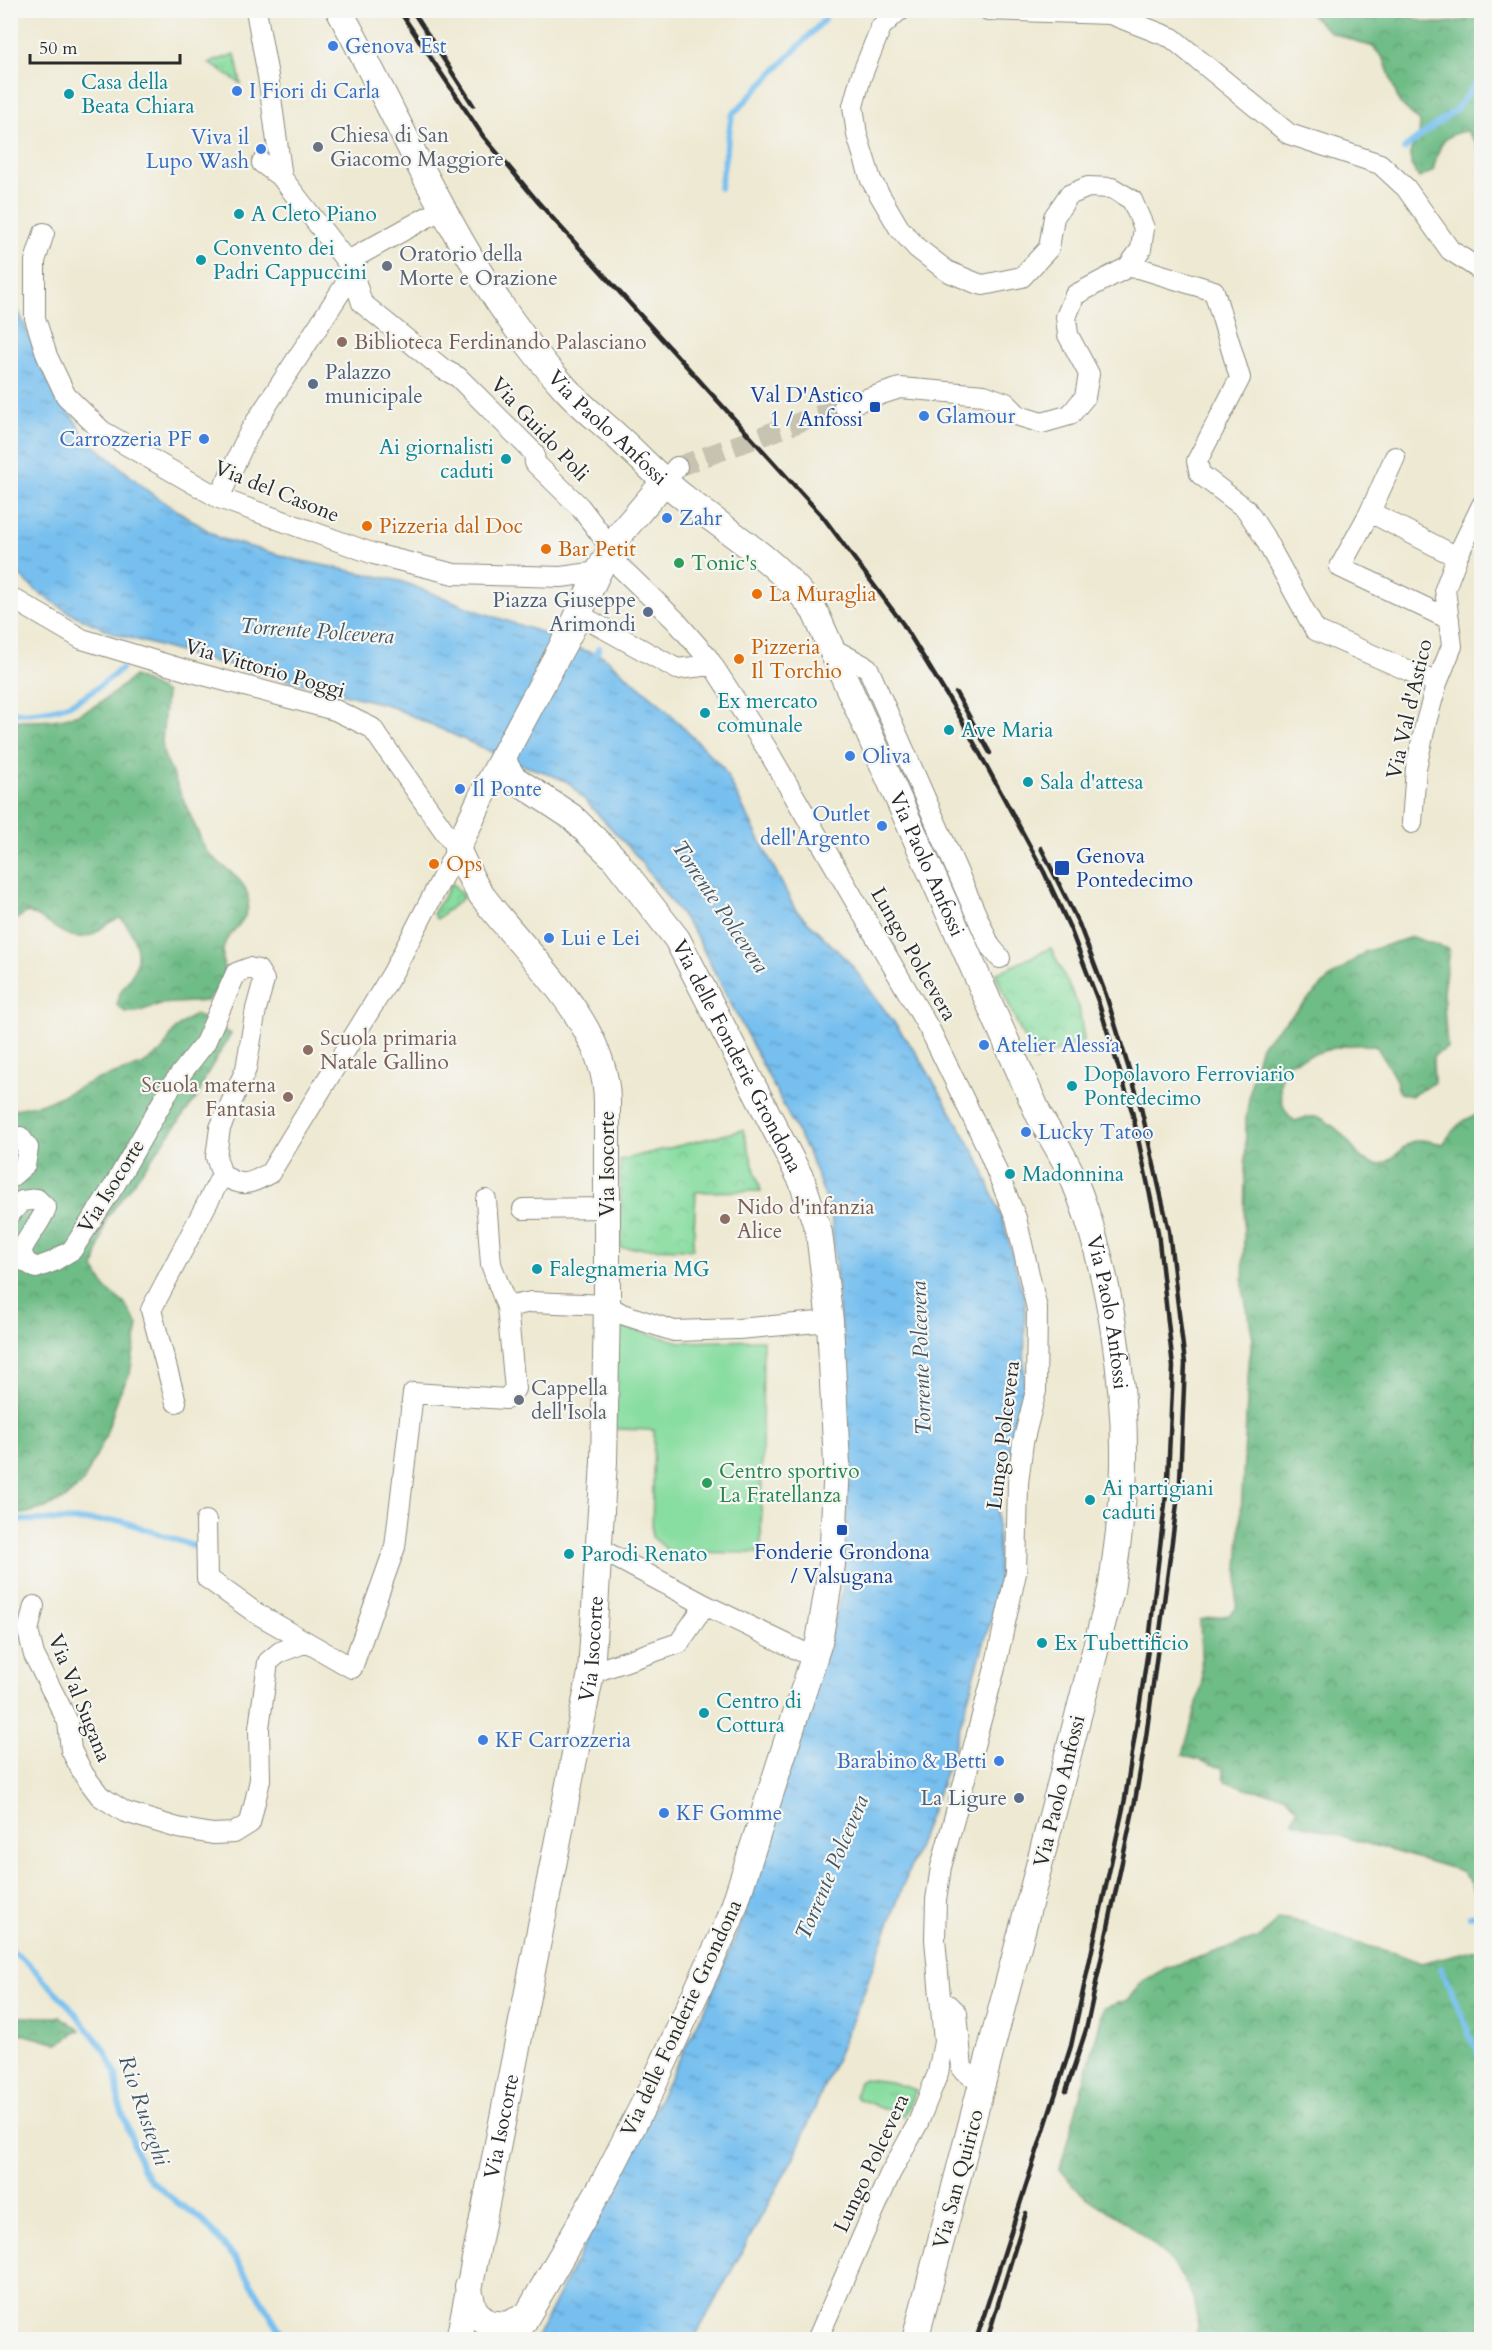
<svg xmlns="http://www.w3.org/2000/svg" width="1492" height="2350" font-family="Cardo,serif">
<defs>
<pattern id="grass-tufts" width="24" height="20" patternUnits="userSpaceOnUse" patternTransform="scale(1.5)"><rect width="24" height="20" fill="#88dda0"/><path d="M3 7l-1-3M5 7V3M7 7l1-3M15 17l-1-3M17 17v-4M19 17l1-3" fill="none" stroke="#76be8a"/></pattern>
<pattern id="forest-crowns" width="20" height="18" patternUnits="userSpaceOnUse" patternTransform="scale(1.5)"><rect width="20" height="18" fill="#6ebc86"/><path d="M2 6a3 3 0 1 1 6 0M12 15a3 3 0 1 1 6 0" fill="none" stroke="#5b996e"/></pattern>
<pattern id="park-crowns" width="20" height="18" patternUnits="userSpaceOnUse" patternTransform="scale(1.5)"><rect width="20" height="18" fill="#88dda0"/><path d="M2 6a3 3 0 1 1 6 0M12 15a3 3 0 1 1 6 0" fill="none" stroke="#76be8a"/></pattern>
<pattern id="water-ripples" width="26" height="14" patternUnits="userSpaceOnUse" patternTransform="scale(1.5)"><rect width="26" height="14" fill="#76bfef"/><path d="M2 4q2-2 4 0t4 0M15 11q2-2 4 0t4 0" fill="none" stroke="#619bc2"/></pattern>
</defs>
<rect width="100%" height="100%" fill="#f6f6f2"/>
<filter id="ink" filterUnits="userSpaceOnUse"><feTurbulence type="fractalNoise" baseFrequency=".0167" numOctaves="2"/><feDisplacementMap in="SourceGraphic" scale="12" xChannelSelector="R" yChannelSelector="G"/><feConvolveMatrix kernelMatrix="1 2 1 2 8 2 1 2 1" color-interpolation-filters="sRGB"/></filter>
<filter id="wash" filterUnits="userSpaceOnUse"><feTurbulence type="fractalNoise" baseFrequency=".008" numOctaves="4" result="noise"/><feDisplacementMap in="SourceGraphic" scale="24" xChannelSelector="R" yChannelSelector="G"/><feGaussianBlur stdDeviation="1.35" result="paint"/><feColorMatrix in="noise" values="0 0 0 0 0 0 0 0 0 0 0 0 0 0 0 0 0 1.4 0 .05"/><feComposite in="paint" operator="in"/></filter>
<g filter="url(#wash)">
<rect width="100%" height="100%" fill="#eee9d2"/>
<!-- grass -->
<path fill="url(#grass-tufts)" stroke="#5a8466" stroke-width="1.5" d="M 235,54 L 241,84 L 209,63 Z
M 864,2079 L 890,2082 L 916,2090 L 904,2116 L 856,2098 L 855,2094 L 859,2082 Z"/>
<!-- forest -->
<path fill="url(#forest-crowns)" stroke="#4c7458" stroke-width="1.5" d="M 1307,11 L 1402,11 C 1431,31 1448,21 1481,18 L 1481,157 L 1477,144 L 1467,131 C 1441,133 1438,149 1433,171 L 1419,178 L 1411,165 L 1411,150 L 1419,137 L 1420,122 L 1399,102 L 1384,59 L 1373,47 L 1330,32 Z
M 134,676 L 166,693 L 162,743 L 164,755 L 206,851 C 224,870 260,884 245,916 C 240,927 227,934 224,946 C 220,958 227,972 222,983 C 219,990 211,996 207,1001 L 160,1004 L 137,1012 L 125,1012 L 117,1005 C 119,988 127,985 134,971 C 142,953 134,932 121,918 C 105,921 101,932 88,936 C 64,943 49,918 27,912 L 11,923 L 10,720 C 70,724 89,715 134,676 Z
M 1412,937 L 1449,949 L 1443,992 L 1447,1048 L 1433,1056 L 1434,1083 L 1411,1096 L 1399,1093 L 1396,1080 L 1377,1047 C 1346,1039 1314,1055 1284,1064 C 1278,1085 1277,1107 1295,1121 L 1307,1117 L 1319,1117 C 1330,1123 1340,1131 1348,1141 C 1353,1147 1356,1154 1363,1159 C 1392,1178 1398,1140 1420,1140 C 1427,1140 1436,1143 1443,1144 C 1454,1128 1462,1118 1481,1114 L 1482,1618 L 1477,1622 L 1482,1637 L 1481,1910 L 1472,1884 L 1461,1871 L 1293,1822 L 1297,1808 L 1284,1795 L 1249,1789 L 1225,1781 L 1223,1768 L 1183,1755 L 1202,1685 L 1200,1620 L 1229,1615 L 1236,1609 L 1249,1362 L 1253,1338 L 1243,1289 L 1246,1118 L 1252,1079 L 1261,1045 L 1330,978 L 1365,952 Z
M 195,1014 L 231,1034 L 207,1074 L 198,1096 L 106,1219 L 94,1268 L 106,1289 L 125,1304 L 138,1325 L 130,1374 L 119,1394 L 105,1438 L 83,1482 L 66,1498 L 45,1508 L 23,1514 L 11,1513 L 11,1110 L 48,1102 L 93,1081 L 142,1065 L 162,1051 L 175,1029 Z
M 1278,1918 L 1303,1922 L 1349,1941 L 1398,1954 L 1421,1963 L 1481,1948 L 1481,2339 L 1194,2339 C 1212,2292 1154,2242 1120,2218 C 1107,2210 1093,2203 1081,2193 C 1073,2186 1067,2177 1060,2169 L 1104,2008 L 1127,2000 L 1143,1981 L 1166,1968 L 1261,1937 Z
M 11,2014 L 12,2017 L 61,2017 L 80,2030 L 58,2044 L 11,2031 Z"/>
<!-- park -->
<path fill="url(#park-crowns)" stroke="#5a8466" stroke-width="1.5" d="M 452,883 L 464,897 L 437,919 L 433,914 Z
M 1051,948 L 1079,1007 L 1084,1040 L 1034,1061 L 995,974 Z
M 743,1130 L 761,1191 L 696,1192 L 693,1249 L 621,1248 L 620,1160 Z"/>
<!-- pitch -->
<path fill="#88dda0" stroke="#5a8466" stroke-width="1.5" d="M 615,1325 L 681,1342 L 763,1340 L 761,1553 L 670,1552 L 652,1537 L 654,1430 L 615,1429 Z"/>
<!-- water -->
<path fill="url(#water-ripples)" stroke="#50758d" stroke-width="1.5" d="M 10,291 L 44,371 L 85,437 L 149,492 L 219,538 L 297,560 L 400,581 L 483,613 L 549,635 L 575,648 L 603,656 L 659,703 L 723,768 L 795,909 L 850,963 L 918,1055 L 980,1162 L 1003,1221 L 1025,1301 L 1024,1397 L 997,1514 L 999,1592 L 951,1757 L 861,1999 L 795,2155 L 694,2339 L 536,2339 L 707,2005 L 744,1916 L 842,1594 L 847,1505 L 842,1347 L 831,1212 L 810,1157 L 694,932 L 635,854 L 568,782 L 544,772 L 518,764 L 388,705 L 204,659 L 113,633 L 70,613 L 37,591 L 11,568 Z"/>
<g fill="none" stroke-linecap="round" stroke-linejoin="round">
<!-- stream -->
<path stroke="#76bfef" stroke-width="6" d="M 1404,149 L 1455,110 L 1482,76
M 720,188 L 732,115 L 825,19
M 592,661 L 599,648
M 10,713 C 65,713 79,703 121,669
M 10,1516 L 19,1520 L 122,1521 L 196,1547
M 1470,1916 L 1482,1914
M 10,1950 L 27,1962 L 71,2008 L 105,2050 L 116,2074 L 119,2103 L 142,2168 L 150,2180 L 179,2204 L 200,2218 L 236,2259 L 286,2340
M 1441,1968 L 1482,2063"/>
</g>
</g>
<g filter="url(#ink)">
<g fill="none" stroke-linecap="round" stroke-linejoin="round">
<!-- minor-tunnel -->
<path stroke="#c7c3b1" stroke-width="20" stroke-dasharray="20 10" stroke-linecap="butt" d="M 677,467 L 844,406"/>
<!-- minor casing -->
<g stroke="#8c8a7e" stroke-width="22">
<path id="minor" d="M 256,10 L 268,76 L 282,178 L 351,267 L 362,303 L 443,369 L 458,377 L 534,453 L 535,463 L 580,507 L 602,536 L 620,567 L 675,620 L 708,658 L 767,749 L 931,1032 L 985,1143 L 1016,1218 L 1037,1309 L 1036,1391 L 1023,1442 L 1018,1483 L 1016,1573 L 995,1668 L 941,1867 L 936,1900 L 935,1939 L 944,2042 L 938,2073 L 918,2123 L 890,2174 L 817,2340
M 988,10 L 1110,14 L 1172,38 L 1289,134 L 1380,164 L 1406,188 L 1450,250 L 1482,271
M 262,163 L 282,178
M 44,233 L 35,261 L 35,318 L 47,356 L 66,396 L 102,431 L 219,498 L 374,554 L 454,574 L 561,577 L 598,572
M 1128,267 L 1139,268 L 1214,291 L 1240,378 L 1197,461 L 1200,474 L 1246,509 L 1263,535 L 1315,630 L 1437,683
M 844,406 L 900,388 L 984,395 L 1006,403 L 1019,416 L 1042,423 L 1070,415 L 1085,397 L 1089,374 L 1068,335 L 1066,317 L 1075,295 L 1128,267 L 1141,249 L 1144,228 L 1132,200 L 1112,188 L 1088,187 L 1069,195 L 1054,217 L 1049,248 L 1022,277 L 983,285 L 976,283 L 947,271 L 917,248 L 899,228 L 871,180 L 857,135 L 853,106 L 861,77 L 881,27 L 898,11 L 901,10
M 1395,457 L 1370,512 L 1457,557
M 665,481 L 677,467
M 219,498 L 250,431 L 345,285 L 357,256 L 442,209
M 1370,512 L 1340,567 L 1449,619
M 10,597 L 82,639 L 185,670 L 335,710 L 372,728 L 457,849 L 392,974 L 270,1173 C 249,1184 244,1188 222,1175 L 216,1157 L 220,1128 L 246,1069 L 256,1009 L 264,980 L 258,970 L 249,968 L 236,973 L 205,1043 L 172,1085 L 114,1186 L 72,1250 L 52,1262 L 36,1268 L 26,1262 L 21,1252 C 27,1236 40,1225 46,1208 L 37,1199 L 22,1201 L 10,1214
M 578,614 L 677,669 L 712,665
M 833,649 L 868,668 L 990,946 L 1000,958
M 1412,823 L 1416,768 L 1426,722 L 1437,683 L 1452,646 L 1445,589 L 1457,557 L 1482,505
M 10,1139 L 20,1137 L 28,1148 L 25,1165 L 10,1178
M 486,1200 L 491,1264 L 507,1307
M 523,1209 L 607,1208
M 176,1402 L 151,1310 L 222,1175
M 206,1521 L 207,1578 L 256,1613 L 352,1668 L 395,1547 L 413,1393 L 506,1399 L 515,1389 L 507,1307 L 531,1302 L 607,1305 L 622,1314 L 674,1331 L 738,1329 L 830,1321
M 600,1549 L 705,1605 L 813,1657
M 34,1606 L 28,1631 L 34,1655 L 68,1722 L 71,1750 L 84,1775 L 100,1796 L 125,1812 L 178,1828 L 213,1834 L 234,1833 L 250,1823 L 260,1780 L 259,1728 L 268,1662 L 280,1652 L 307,1642
M 591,1673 L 679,1643 L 705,1605
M 942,2002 L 950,2006 L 957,2013 L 962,2069 L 970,2075 L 984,2079"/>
</g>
<!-- major casing -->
<g stroke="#8c8a7e" stroke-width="28">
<g id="major">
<path id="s1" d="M 339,10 C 410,139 465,278 565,388 C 582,407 603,423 622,441 C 643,460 663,482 686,499 C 729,533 785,566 815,612 L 1039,1115 C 1049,1133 1061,1152 1070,1171 C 1109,1259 1129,1394 1123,1490 C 1121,1523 1116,1556 1111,1590 L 915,2340"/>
<path id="s2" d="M 503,757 L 506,767 L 513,778 L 572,817 L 613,857 L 677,939 L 802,1181 L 819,1233 L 830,1321 L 837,1465 L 832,1564 L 819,1642 L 730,1919 L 651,2090 L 605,2180 L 513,2340"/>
<path d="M 468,2286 L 474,2310 L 487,2323 L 506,2325 L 526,2316"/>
<path id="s3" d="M 459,2340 L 591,1673 L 604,1462 L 607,1305 L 607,1101 C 607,1024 527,956 483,897 C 472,883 465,865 457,849 L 481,798 L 572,628 L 598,572 L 620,534 L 665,481"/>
</g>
</g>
<!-- minor -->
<use href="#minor" stroke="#fff" stroke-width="20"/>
<!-- major -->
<use href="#major" stroke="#fff" stroke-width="26"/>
<!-- rail -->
<path stroke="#2b2b2b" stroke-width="4.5" d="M 399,10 L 483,136 L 538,202 L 823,517 L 903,624 L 960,717 L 1044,872 L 1070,928 L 1098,1001 L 1132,1111 L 1158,1232 L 1173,1367 L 1168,1478 L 1148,1650 L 1125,1799 L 1071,2046 L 976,2340
M 412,10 L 473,105
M 956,693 L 990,753
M 1041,848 L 1079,924 L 1106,995 L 1141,1108 L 1169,1231 L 1185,1363 L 1180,1481 L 1146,1737 L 1135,1801 L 1086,2030 L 1066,2091
M 987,2340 L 1026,2213"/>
</g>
</g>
<!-- markers -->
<g fill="#3f7fe0" stroke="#f6f6f2" stroke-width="2">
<circle cx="333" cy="46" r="6"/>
<circle cx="237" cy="91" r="6"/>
<circle cx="261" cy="149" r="6"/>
<circle cx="924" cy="416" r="6"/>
<circle cx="204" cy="439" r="6"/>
<circle cx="667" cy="518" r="6"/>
<circle cx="850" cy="756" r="6"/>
<circle cx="460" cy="789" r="6"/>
<circle cx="882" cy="826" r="6"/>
<circle cx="549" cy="938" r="6"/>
<circle cx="984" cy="1045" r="6"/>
<circle cx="1026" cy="1132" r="6"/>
<circle cx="483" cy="1740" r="6"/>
<circle cx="999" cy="1761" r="6"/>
<circle cx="664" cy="1813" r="6"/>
</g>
<g fill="#0f9aa8" stroke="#f6f6f2" stroke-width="2">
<circle cx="69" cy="94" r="6"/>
<circle cx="239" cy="214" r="6"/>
<circle cx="201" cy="260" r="6"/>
<circle cx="506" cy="459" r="6"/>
<circle cx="705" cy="713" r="6"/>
<circle cx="949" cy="730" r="6"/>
<circle cx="1028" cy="782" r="6"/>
<circle cx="1072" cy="1086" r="6"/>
<circle cx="1010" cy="1174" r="6"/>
<circle cx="537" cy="1269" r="6"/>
<circle cx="1090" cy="1500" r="6"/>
<circle cx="569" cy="1554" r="6"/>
<circle cx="1042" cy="1643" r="6"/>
<circle cx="704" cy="1713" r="6"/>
</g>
<g fill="#6b7280" stroke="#f6f6f2" stroke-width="2">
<circle cx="318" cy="147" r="6"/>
<circle cx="387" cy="266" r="6"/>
<circle cx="519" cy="1400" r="6"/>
</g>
<g fill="#8d6e63" stroke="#f6f6f2" stroke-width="2">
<circle cx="342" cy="342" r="6"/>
<circle cx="308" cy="1050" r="6"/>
<circle cx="288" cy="1097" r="6"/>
<circle cx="725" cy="1219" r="6"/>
</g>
<g fill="#5c6f8a" stroke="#f6f6f2" stroke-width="2">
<circle cx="313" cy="384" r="6"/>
<circle cx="648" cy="612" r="6"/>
<circle cx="1019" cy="1798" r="6"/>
</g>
<g fill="#1a4fb4" stroke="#f6f6f2" stroke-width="2">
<rect x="869" y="401" width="12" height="12" rx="3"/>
<rect x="1054" y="860" width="16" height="16" rx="3"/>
<rect x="836" y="1524" width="12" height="12" rx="3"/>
</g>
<g fill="#e8710a" stroke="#f6f6f2" stroke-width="2">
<circle cx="367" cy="526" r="6"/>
<circle cx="546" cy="549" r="6"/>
<circle cx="757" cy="594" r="6"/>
<circle cx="739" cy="659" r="6"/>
<circle cx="434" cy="864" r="6"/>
</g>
<g fill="#2e9e5b" stroke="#f6f6f2" stroke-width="2">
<circle cx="679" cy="563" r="6"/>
<circle cx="707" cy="1483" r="6"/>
</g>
<g text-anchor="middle" stroke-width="4.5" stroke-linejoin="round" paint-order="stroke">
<!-- shop labels -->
<g font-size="21" fill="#366cbe" stroke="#f6f6f2" text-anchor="start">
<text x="345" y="53">Genova Est</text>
<text x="249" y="98">I Fiori di Carla</text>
<text x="249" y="144" text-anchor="end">Viva il<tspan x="249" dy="24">Lupo Wash</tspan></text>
<text x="936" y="423">Glamour</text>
<text x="192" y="446" text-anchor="end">Carrozzeria PF</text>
<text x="679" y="525">Zahr</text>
<text x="862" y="763">Oliva</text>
<text x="472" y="796">Il Ponte</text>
<text x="870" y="821" text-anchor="end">Outlet<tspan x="870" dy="24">dell'Argento</tspan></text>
<text x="561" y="945">Lui e Lei</text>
<text x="996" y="1052">Atelier Alessia</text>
<text x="1038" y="1139">Lucky Tatoo</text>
<text x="495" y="1747">KF Carrozzeria</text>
<text x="987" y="1768" text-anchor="end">Barabino &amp; Betti</text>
<text x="676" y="1820">KF Gomme</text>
</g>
<!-- culture labels -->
<g font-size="21" fill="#0d838f" stroke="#f6f6f2" text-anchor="start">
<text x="81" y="89">Casa della<tspan x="81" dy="24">Beata Chiara</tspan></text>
<text x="251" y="221">A Cleto Piano</text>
<text x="213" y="255">Convento dei<tspan x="213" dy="24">Padri Cappuccini</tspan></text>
<text x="494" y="454" text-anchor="end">Ai giornalisti<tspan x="494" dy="24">caduti</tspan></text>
<text x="717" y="708">Ex mercato<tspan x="717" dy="24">comunale</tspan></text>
<text x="961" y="737">Ave Maria</text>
<text x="1040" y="789">Sala d'attesa</text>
<text x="1084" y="1081">Dopolavoro Ferroviario<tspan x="1084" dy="24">Pontedecimo</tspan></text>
<text x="1022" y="1181">Madonnina</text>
<text x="549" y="1276">Falegnameria MG</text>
<text x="1102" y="1495">Ai partigiani<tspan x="1102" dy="24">caduti</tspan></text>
<text x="581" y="1561">Parodi Renato</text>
<text x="1054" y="1650">Ex Tubettificio</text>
<text x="716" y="1708">Centro di<tspan x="716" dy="24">Cottura</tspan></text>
</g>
<!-- worship labels -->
<g font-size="21" fill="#5b616d" stroke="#f6f6f2" text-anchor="start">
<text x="330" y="142">Chiesa di San<tspan x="330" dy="24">Giacomo Maggiore</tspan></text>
<text x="399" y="261">Oratorio della<tspan x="399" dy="24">Morte e Orazione</tspan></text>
<text x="531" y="1395">Cappella<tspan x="531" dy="24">dell'Isola</tspan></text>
</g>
<!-- education labels -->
<g font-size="21" fill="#785e54" stroke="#f6f6f2" text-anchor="start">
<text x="354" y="349">Biblioteca Ferdinando Palasciano</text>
<text x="320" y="1045">Scuola primaria<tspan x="320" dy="24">Natale Gallino</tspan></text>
<text x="276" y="1092" text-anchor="end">Scuola materna<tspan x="276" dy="24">Fantasia</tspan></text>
<text x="737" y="1214">Nido d'infanzia<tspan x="737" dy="24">Alice</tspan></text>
</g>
<!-- service labels -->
<g font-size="21" fill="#4e5e75" stroke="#f6f6f2" text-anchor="end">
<text x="325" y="379" text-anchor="start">Palazzo<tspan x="325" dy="24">municipale</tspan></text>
<text x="636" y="607">Piazza Giuseppe<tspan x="636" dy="24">Arimondi</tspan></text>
<text x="1007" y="1805">La Ligure</text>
</g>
<!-- transit labels -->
<g font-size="21" fill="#164399" stroke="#f6f6f2" text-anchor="end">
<text x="863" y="402">Val D'Astico<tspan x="863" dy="24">1 / Anfossi</tspan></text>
<text x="1076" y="863" text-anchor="start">Genova<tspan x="1076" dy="24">Pontedecimo</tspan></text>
<text x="842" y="1559" text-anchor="middle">Fonderie Grondona<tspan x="842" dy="24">/ Valsugana</tspan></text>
</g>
<!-- street labels -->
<g font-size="21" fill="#2b2b2b" stroke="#f6f6f2">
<text dy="7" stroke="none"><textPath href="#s1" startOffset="500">Via Paolo Anfossi</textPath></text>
<text transform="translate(540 429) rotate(47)" y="7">Via Guido Poli</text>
<text transform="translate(277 491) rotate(22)" y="7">Via del Casone</text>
<text transform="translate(265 668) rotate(16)" y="7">Via Vittorio Poggi</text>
<text transform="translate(1409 709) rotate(-77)" y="7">Via Val d'Astico</text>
<text dy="7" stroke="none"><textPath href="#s1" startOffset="1054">Via Paolo Anfossi</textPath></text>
<text transform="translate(914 954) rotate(60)" y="7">Lungo Polcevera</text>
<text dy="7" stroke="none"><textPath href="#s2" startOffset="387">Via delle Fonderie Grondona</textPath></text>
<text transform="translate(607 1164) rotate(-90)" y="7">Via Isocorte</text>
<text transform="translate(111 1186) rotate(-58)" y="7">Via Isocorte</text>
<text dy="7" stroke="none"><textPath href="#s1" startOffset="1540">Via Paolo Anfossi</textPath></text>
<text transform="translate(1003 1435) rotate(-83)" y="7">Lungo Polcevera</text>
<text dy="7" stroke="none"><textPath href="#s3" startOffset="704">Via Isocorte</textPath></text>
<text transform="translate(80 1698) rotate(68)" y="7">Via Val Sugana</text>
<text transform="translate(1059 1791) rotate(-76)" y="7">Via Paolo Anfossi</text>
<text transform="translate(681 2018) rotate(-65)" y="7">Via delle Fonderie Grondona</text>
<text dy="7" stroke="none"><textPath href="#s3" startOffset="218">Via Isocorte</textPath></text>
<text transform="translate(871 2163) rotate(-65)" y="7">Lungo Polcevera</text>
<text transform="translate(958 2179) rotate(-75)" y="7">Via San Quirico</text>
</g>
<!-- food labels -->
<g font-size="21" fill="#c56008" stroke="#f6f6f2" text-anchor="start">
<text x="379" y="533">Pizzeria dal Doc</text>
<text x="558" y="556">Bar Petit</text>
<text x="769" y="601">La Muraglia</text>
<text x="751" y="654">Pizzeria<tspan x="751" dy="24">Il Torchio</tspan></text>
<text x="446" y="871">Ops</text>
</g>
<!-- leisure labels -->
<g font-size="21" fill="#27864d" stroke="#f6f6f2" text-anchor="start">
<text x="691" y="570">Tonic's</text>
<text x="719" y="1478">Centro sportivo<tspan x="719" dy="24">La Fratellanza</tspan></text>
</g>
<!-- water labels -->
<g font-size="22" font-style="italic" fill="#425766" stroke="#f6f6f2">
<text transform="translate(317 630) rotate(4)" y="8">Torrente Polcevera</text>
<text transform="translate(721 906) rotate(56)" y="8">Torrente Polcevera</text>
<text transform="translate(920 1358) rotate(-92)" y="8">Torrente Polcevera</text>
<text transform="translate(831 1867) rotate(-67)" y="8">Torrente Polcevera</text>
<text transform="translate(145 2110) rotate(71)" y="8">Rio Rusteghi</text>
</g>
</g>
<!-- margin -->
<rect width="1492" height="2350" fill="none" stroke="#f6f6f2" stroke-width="36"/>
<!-- scale -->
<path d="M30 54v9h150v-9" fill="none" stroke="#2b2b2b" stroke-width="3"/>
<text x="39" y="54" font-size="18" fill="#2b2b2b" stroke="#f6f6f2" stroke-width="4.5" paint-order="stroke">50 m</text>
</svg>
